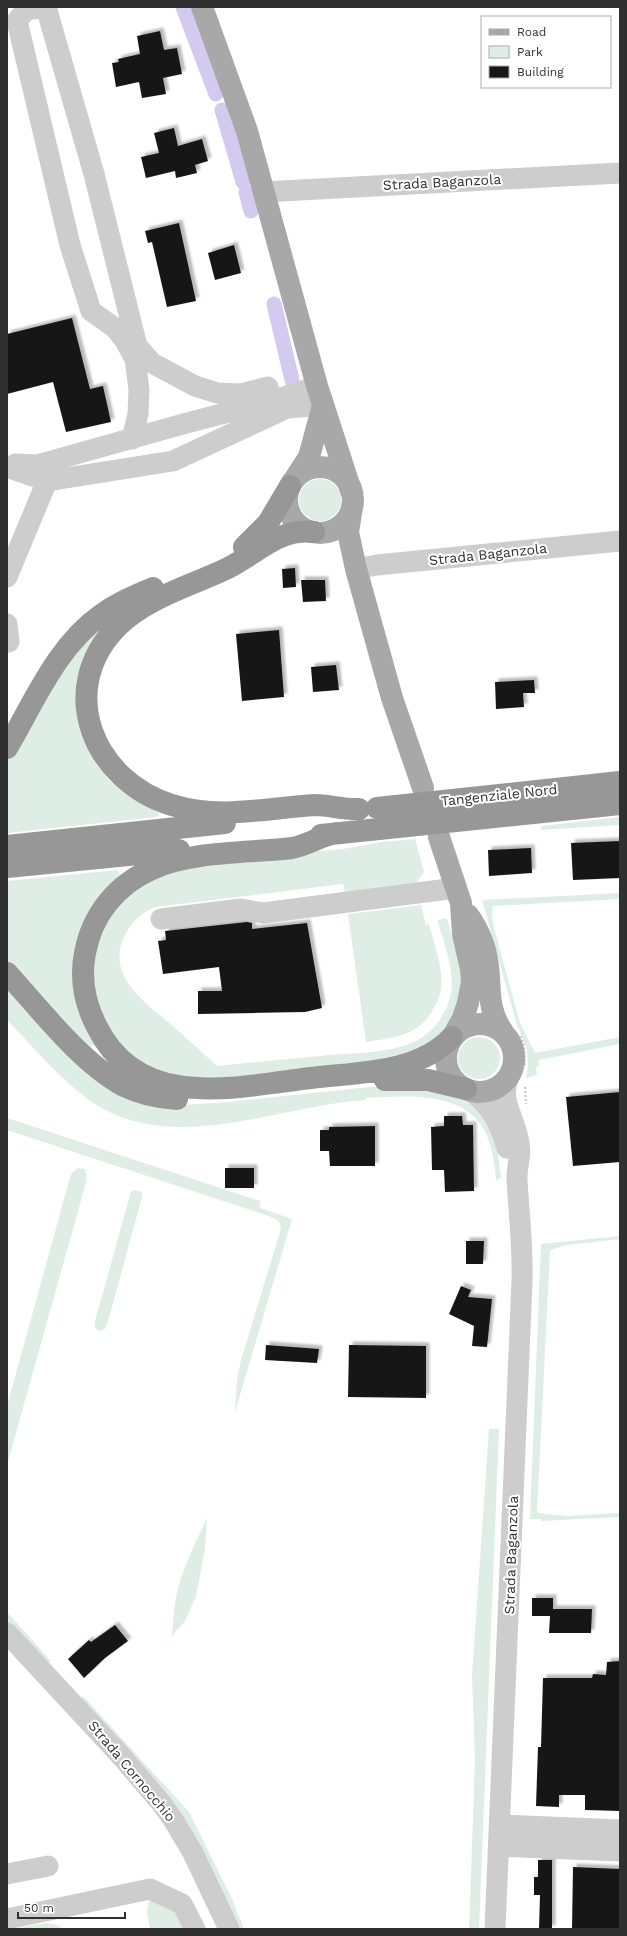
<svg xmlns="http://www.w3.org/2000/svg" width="627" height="1936" font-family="'Work Sans',sans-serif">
<defs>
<filter id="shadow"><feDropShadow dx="3.5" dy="-3.5" stdDeviation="1" flood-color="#0004"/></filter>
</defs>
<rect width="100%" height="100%" fill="#fff"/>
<!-- green -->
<path fill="#deeee4" d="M299 500a21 21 0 1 1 42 0a21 21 0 1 1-42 0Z
M 101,628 L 94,640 L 80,729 L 85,741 L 95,762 L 109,780 L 125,794 L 158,812 L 159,815 L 157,817 L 7,833 L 7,762 L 64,663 Z
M 620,817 L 620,825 L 541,830 L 541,826 Z
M 415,839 L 424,872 L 416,883 L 345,892 L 343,884 L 156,907 C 144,910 132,922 126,933 C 104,973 142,1000 169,1023 C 185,1037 201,1051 217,1066 C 254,1062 292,1059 329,1055 C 356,1053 398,1053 421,1038 C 436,1029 448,1010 451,993 C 455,970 444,944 438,922 L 438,920 L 445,918 L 447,919 L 462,971 L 460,1000 L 441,1035 L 405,1057 L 195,1084 L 136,1064 L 100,1020 L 90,963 L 113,905 L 160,871 L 305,852 L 343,849 L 381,842 Z
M 117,870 L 120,874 L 118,877 L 93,910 L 95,1042 L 94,1045 L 90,1048 L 7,962 L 7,881 Z
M 620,893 L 620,899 L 493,906 L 492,916 L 494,928 L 520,1023 L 535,1053 L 620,1037 L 620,1044 L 539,1060 L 539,1066 L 536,1067 L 537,1075 L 526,1078 L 528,1065 L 527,1049 L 517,1025 L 482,900 Z
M 421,905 L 426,925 L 429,924 C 433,941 440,958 441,975 C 443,986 440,998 434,1008 C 419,1036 396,1037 366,1042 L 348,914 Z
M 7,983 L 78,1060 L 182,1105 L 229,1102 L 369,1087 L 411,1087 L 461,1099 L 482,1113 L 497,1144 L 501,1178 L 496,1180 C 495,1164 492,1144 484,1130 C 463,1090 404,1096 366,1098 L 366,1100 C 278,1105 171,1158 89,1100 C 59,1078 33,1047 7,1020 Z
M458 1058a21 21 0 1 1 42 0a21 21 0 1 1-42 0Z
M 7,1118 L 260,1201 L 260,1208 L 292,1219 L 235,1412 L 237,1381 L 241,1360 L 281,1229 L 279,1221 L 269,1216 L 7,1130 Z
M 78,1168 L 85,1169 L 87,1179 L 7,1465 L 7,1406 L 71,1174 Z
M 134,1190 L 142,1192 L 142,1197 L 107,1325 L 104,1330 L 98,1331 L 95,1327 L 95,1321 L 131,1192 Z
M 620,1236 L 620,1239 L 567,1245 L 550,1250 L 537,1513 L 566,1516 L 620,1513 L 620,1517 L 541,1521 L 541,1519 L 530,1519 L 541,1244 Z
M 489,1429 L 499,1429 L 479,1929 L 469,1929 L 475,1760 L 472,1676 Z
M 207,1518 L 205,1549 L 196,1596 L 185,1621 L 171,1637 C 174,1624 173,1610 176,1597 C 182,1569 195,1544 207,1518 Z
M 7,1612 L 51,1661 L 47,1663 L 7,1623 Z
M 83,1696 L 189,1812 L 232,1899 L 244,1929 L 237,1929 L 81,1698 Z
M 149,1898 L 175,1911 L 184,1929 L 150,1929 L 147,1914 Z
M 46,1923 L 58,1925 L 63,1929 L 12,1929 Z"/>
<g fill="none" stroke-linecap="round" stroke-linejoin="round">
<!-- canal -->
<path stroke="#d4c9ef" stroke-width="15" d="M 183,7 L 216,94
M 222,110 L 243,182
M 246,192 L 251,211
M 274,304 L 292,380"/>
</g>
<!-- building -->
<path fill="#171717" filter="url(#shadow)" d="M 160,31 L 164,50 L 177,48 L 182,74 L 163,78 L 166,94 L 142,98 L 139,82 L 116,87 L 112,63 L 119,62 L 118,59 L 140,54 L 137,36 Z
M 174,128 L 178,146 L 202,139 L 208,161 L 195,165 L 197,173 L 176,178 L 175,171 L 146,178 L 141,157 L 159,153 L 154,133 Z
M 179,223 L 196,301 L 167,307 L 152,242 L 148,243 L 145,231 Z
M 234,245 L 241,273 L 215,280 L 208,253 Z
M 72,318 L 90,389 L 103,386 L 111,422 L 66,432 L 53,382 L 7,394 L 7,334 Z
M 295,568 L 296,587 L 283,588 L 282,569 Z
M 301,580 L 325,580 L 326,601 L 303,602 Z
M 279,630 L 284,697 L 242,701 L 236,634 Z
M 336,665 L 339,690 L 313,692 L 311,667 Z
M 534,680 L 535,693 L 523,693 L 524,707 L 496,709 L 495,682 Z
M 620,841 L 620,878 L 573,880 L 571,843 Z
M 531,848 L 532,873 L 489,876 L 488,850 Z
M 247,922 L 252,923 L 252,929 L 307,923 L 322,1008 L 305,1012 L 198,1014 L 198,991 L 222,991 L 219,967 L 163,974 L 158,941 L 166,940 L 165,931 Z
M 620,1092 L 620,1162 L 573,1166 L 566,1097 Z
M 444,1116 L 462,1116 L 463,1125 L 473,1125 L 474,1191 L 445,1192 L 444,1170 L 432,1170 L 431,1127 L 444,1126 Z
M 375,1126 L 375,1166 L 330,1166 L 329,1151 L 320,1151 L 320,1130 L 329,1130 L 329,1127 Z
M 225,1168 L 254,1168 L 254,1188 L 225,1188 Z
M 466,1241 L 484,1241 L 483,1264 L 466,1264 Z
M 461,1286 L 471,1290 L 468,1297 L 492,1299 L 487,1347 L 472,1346 L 474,1326 L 449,1314 Z
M 266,1345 L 319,1349 L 317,1363 L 265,1360 Z
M 349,1345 L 426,1346 L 426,1398 L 348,1397 Z
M 532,1598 L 553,1598 L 553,1609 L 592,1609 L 591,1633 L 549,1633 L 550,1616 L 532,1616 Z
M 115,1625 L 128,1641 L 105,1658 L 84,1678 L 68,1659 L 89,1640 L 91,1642 Z
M 620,1661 L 620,1811 L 585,1810 L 585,1795 L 559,1795 L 559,1807 L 536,1806 L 538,1747 L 541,1747 L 543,1678 L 592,1678 L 593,1674 L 606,1675 L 607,1662 Z
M 538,1860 L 552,1860 L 552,1929 L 539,1929 L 540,1895 L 534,1895 L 534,1877 L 538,1877 Z
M 573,1867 L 620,1869 L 620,1929 L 572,1929 Z"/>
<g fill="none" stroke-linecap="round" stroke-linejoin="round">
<!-- path -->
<path stroke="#cdcdcd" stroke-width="2.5" stroke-dasharray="2 2" stroke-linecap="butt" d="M 521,1036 L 524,1045 L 525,1065
M 525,1087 L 526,1104"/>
<!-- minor -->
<path stroke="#cdcdcd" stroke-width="21" d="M 46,7 L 94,174 L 137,346 L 152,363 L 195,386 L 217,393 L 241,394 L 268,387
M 46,7 L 26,10 L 17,21 L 70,245 L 91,311 L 115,328 L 124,339 L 135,359 L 139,390 L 138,414 L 132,439
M 263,192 L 620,173
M 15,464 L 37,465 L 183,424 L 278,399 L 317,386
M 7,467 L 47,481 L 173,461 L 287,408 L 323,405
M 356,569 L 377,565 L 620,541
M 7,577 L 47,481
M 7,624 L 9,642
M 161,919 L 241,909 L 263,913 L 456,888
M 466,1089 C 490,1102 500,1123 507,1148
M 7,1633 L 122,1757 L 162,1804 L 174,1821 L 193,1853 L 229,1929
M 500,1825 L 620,1830
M 499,1846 L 620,1851
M 7,1874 L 48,1866
M 7,1919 L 150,1889 L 182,1904 L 195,1929
M 495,1929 L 522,1281 C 523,1247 519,1214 517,1180 C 516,1164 523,1157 518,1138 C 513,1113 498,1099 510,1074"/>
<!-- major -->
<path stroke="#a8a8a8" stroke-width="22" d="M 202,7 L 247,131 L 317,386 L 351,491
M287 500a33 33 0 1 1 66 0a33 33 0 1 1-66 0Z
M 296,477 L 309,457 L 323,405
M 352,507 L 348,532 L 356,569 L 392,698 L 423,788
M 439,837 L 461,903 L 463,934 L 471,969 L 472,982 L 468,1003 L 463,1018 L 453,1036
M 468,915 C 478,929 486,948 488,966 C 491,992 487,1009 503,1032
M446 1058a34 34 0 1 1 68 0a34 34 0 1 1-68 0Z"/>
<!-- highway -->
<path stroke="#979797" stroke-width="22" d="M 314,532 C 278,528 258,553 228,568 C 191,586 148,597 118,626 C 55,689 93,781 172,805 C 220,820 266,808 315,805 C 330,805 344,810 359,809
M 244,547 L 268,523 L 290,486
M 7,748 C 34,702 57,646 101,615 C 117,603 135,596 153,588
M 336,833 C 320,836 308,845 292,848 C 250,853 189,851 152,869 C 116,885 92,915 85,953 C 80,978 85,1004 97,1027 C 139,1112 236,1087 311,1078 C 359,1072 417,1074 452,1037
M 321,835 L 379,829
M 7,846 L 225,823
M 7,867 L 179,850
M 7,973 C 40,1009 80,1062 124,1086 C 140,1094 159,1098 177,1099
M 385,1080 L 428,1080 L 466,1089"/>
<!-- highway-bridge -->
<path stroke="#979797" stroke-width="22" d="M 377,808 L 620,782
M 379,829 L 620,804"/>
</g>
<g text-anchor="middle" stroke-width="4" stroke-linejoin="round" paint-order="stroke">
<!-- street labels -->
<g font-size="14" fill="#303030" stroke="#fff">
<text transform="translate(442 182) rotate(-3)" y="5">Strada Baganzola</text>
<text transform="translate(488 554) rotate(-6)" y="5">Strada Baganzola</text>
<text transform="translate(499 795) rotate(-6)" y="5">Tangenziale Nord</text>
<text transform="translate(511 1555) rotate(-88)" y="5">Strada Baganzola</text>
<text transform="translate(132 1771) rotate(50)" y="5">Strada Cornocchio</text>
</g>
</g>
<!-- border -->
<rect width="627" height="1936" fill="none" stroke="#303030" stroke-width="16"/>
<!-- legend -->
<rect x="481" y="16" width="130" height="72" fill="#ffffff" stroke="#acacac"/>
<rect x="489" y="29" width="20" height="6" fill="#a8a8a8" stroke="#acacac"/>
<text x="517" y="36" font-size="12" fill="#303030">Road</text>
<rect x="489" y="46" width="20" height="12" fill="#deeee4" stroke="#acacac"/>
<text x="517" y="56" font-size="12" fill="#303030">Park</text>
<rect x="489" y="66" width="20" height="12" fill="#171717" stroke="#acacac"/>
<text x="517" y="76" font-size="12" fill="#303030">Building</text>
<!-- scale -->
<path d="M18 1912v6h107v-6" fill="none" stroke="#303030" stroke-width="2"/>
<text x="24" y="1912" font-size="12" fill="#303030" stroke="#ffffff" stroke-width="3" paint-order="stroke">50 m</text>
</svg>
